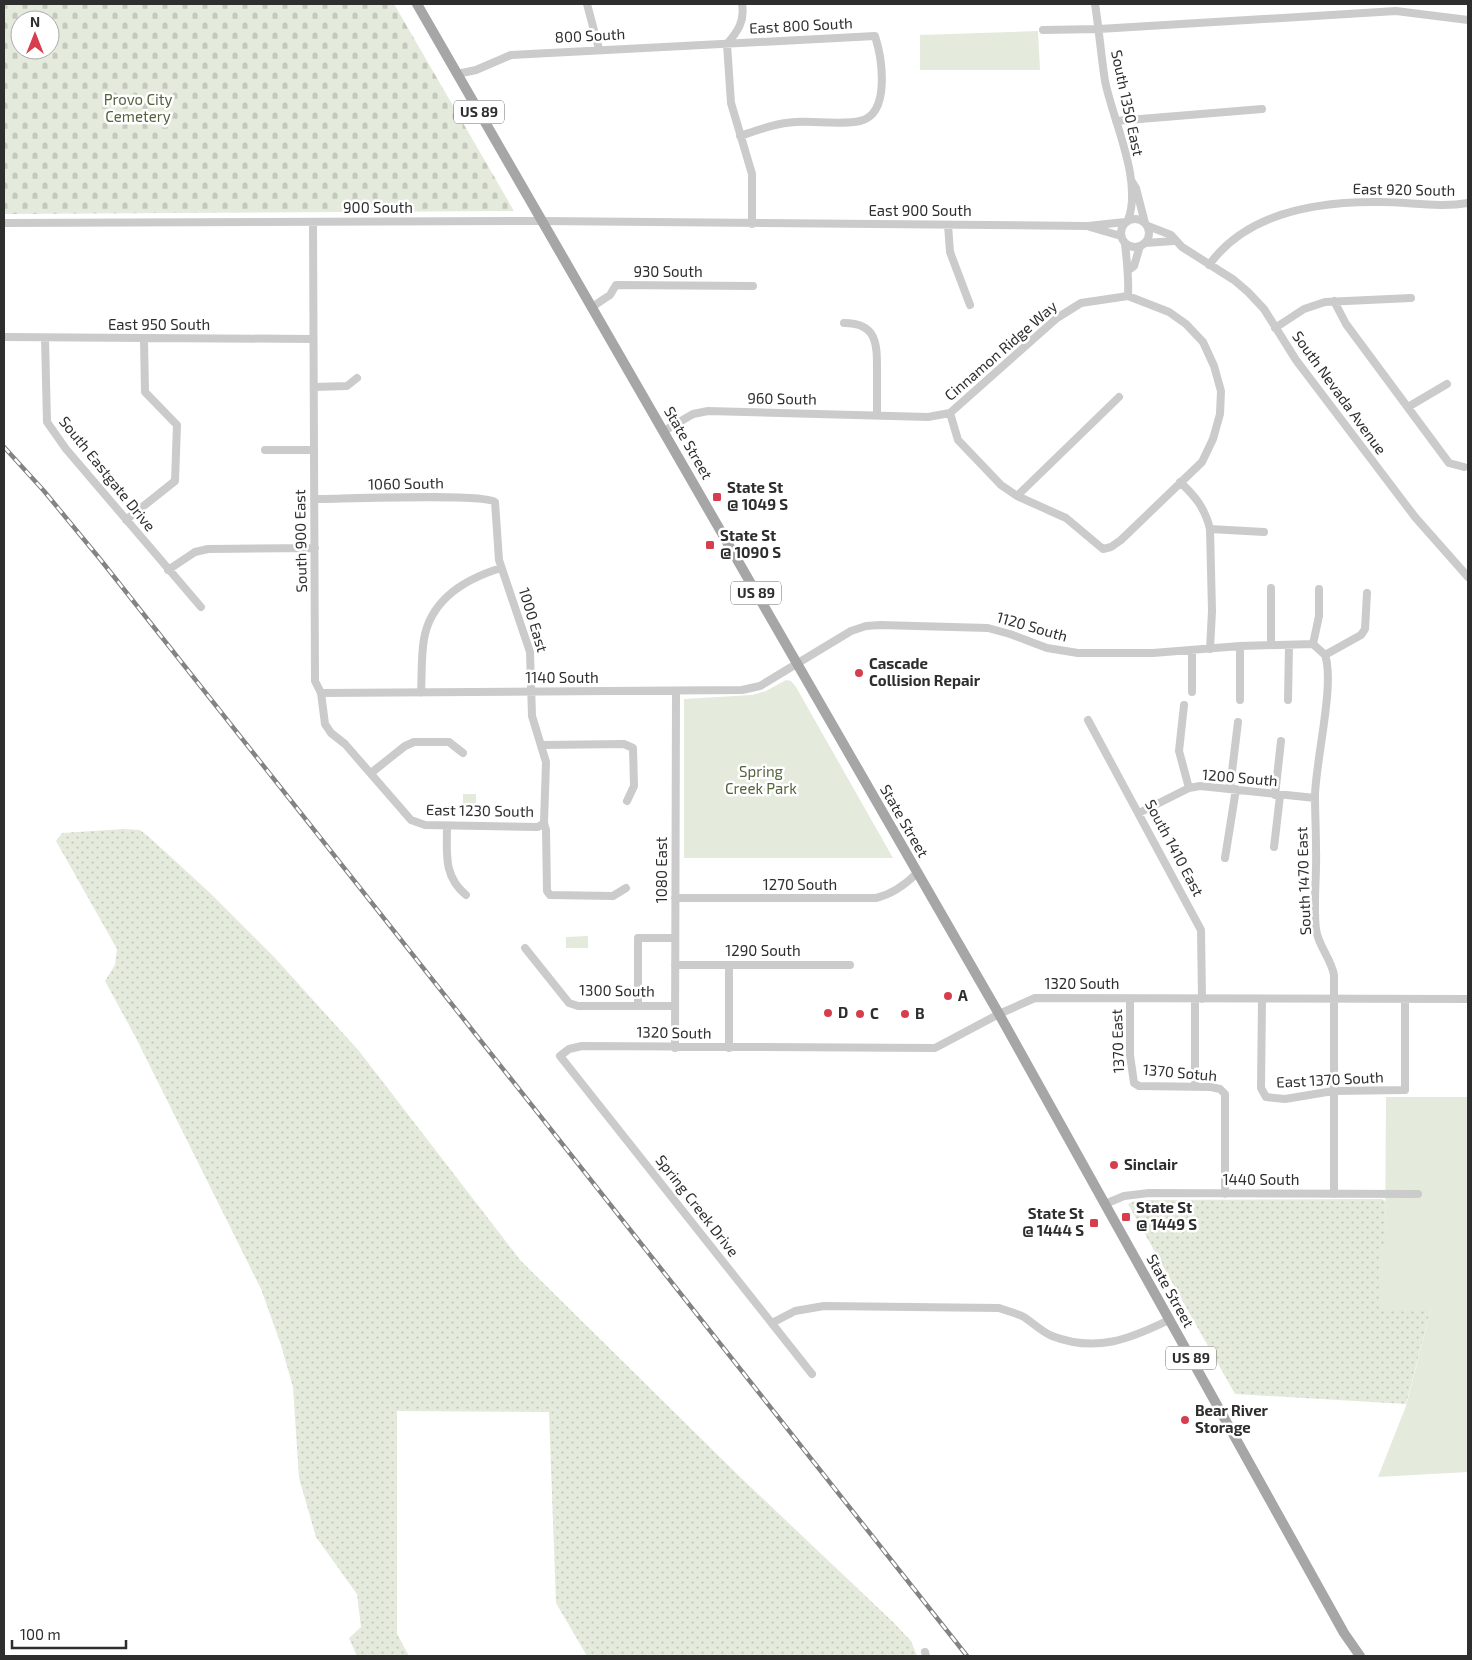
<svg xmlns="http://www.w3.org/2000/svg" width="1472" height="1660" font-family="'Exo 2',sans-serif">
<defs>
<pattern id="grass-dots" width="8" height="8" patternUnits="userSpaceOnUse" patternTransform="scale(1.25)"><rect width="8" height="8" fill="#e4eadc"/><path d="M2 2h.1M6 6h.1" fill="none" stroke="#c4c9bd" stroke-width="1.8" stroke-linecap="round"/></pattern>
<pattern id="cemetery-stones" width="16" height="16" patternUnits="userSpaceOnUse" patternTransform="scale(1.25)"><rect width="16" height="16" fill="#e4eadc"/><path d="M2 7V4a2 2 0 0 1 4 0v3zM10 15v-3a2 2 0 0 1 4 0v3z" fill="#c4c9bd"/></pattern>
</defs>
<rect width="100%" height="100%" fill="#fff"/>
<!-- grass -->
<path fill="url(#grass-dots)" d="M 124,829 L 140,830 L 149,837 L 209,892 L 275,958 L 359,1051 L 521,1261 L 739,1476 L 893,1622 L 911,1641 L 917,1656 L 587,1656 L 556,1603 L 549,1412 L 397,1411 L 397,1634 L 409,1656 L 357,1656 L 349,1638 L 361,1627 L 357,1594 L 316,1537 L 299,1478 L 293,1387 L 281,1345 L 261,1289 L 136,1038 L 105,981 L 115,965 L 117,949 L 56,841 L 62,833 Z
M 1382,1199 L 1385,1201 L 1385,1243 L 1431,1309 L 1406,1404 L 1235,1394 L 1128,1204 L 1138,1200 Z"/>
<!-- cemetery -->
<path fill="url(#cemetery-stones)" fill-rule="evenodd" d="M 4,4 L 394,4 L 514,211 L 4,214 ZM 20,20 L 50,20 L 50,50 L 20,50 Z"/>
<!-- green -->
<path fill="#e4eadc" d="M 1038,31 L 1040,70 L 920,70 L 920,35 Z
M 786,680 L 791,681 L 796,687 L 893,858 L 684,858 L 684,699 L 752,695 L 766,691 Z
M 463,794 L 476,794 L 476,809 L 463,809 Z
M 588,936 L 588,948 L 566,948 L 566,937 Z
M 1386,1097 L 1468,1097 L 1468,1472 L 1378,1477 L 1406,1406 L 1431,1309 L 1381,1310 L 1381,1245 L 1385,1243 Z"/>
<g fill="none" stroke-linecap="round" stroke-linejoin="round">
<!-- minor -->
<path stroke="#cbcbcb" stroke-width="8" d="M 587,4 L 599,49
M 742,4 C 745,21 738,31 727,44 L 731,103 L 752,174 L 752,224
M 1095,4 C 1099,29 1101,55 1105,81 C 1113,121 1143,181 1128,220
M 1043,30 L 1099,29 L 1396,11 L 1468,20
M 457,74 L 476,70 L 511,55 L 875,36 C 882,58 891,114 860,121 C 844,125 814,121 796,122 C 776,123 758,130 740,136
M 1116,121 L 1262,109
M 1131,180 L 1136,188 L 1145,223
M1121 233a14 14 0 1 1 28 0a14 14 0 1 1-28 0Z
M 313,222 L 315,681 L 321,693 L 325,724 L 331,733 L 345,744 L 411,820 L 425,825 L 538,827 L 544,823
M 4,223 L 541,221 L 1088,226 L 1125,222
M 948,225 L 950,252 L 970,305
M 1148,226 L 1171,235 L 1182,247 L 1234,280 L 1248,292 L 1264,309 L 1296,360 L 1415,517 L 1468,577
M 1090,227 L 1121,236
M 1145,243 L 1174,241
M 1125,244 C 1127,262 1129,277 1128,296
M 1209,265 C 1247,212 1320,201 1381,202 C 1410,202 1439,208 1468,203
M 1130,269 L 1134,266 L 1140,246
M 1334,301 L 1346,324 L 1449,463 L 1464,467
M 592,307 L 610,295 L 616,285 L 753,286
M 844,323 C 878,323 877,345 877,372 C 877,386 877,401 877,415
M 1275,328 L 1304,309 L 1325,302 L 1411,298
M 4,337 L 313,339
M 45,338 L 47,422 L 66,449 L 201,607
M 314,387 L 347,386 L 357,378
M 1408,407 L 1447,384
M 664,431 L 693,414 L 708,411 L 928,417 L 950,413 L 1057,318 L 1081,303 L 1128,296 L 1169,312 L 1186,324 L 1203,342 L 1214,366 L 1221,391 L 1220,414 L 1213,439 L 1202,462 L 1121,540 L 1111,547 L 1103,549 L 1066,518 L 1017,496 L 1001,485 L 958,440 L 950,413
M 265,450 L 314,450
M 1180,482 C 1195,496 1205,508 1210,529 L 1212,611 L 1210,649
M 1017,496 L 1119,397
M 314,499 C 339,499 484,493 495,502 L 499,560 L 530,652 L 532,716 L 546,762 L 544,823 L 546,830 L 547,891 L 550,895 L 613,896 L 626,888
M 126,520 L 175,481 L 177,425 L 145,392 L 144,339
M 1210,529 L 1264,532
M 168,570 L 195,552 L 208,549 L 315,548
M 1271,644 L 1271,588
M 1313,644 L 1319,616 L 1319,589
M 1240,646 L 1240,700
M 1325,655 C 1335,684 1316,759 1315,795 C 1315,813 1316,831 1316,849 C 1317,875 1313,903 1316,929 C 1318,946 1331,958 1334,975 L 1334,1194
M 1325,655 L 1361,635 L 1365,629 L 1367,593
M 1192,692 L 1192,651
M 321,693 L 742,690 L 760,686 L 851,631 L 866,626 L 880,625 L 988,628 L 1010,634 L 1047,648 L 1078,653 L 1153,653 L 1240,646 L 1313,644 L 1325,655
M 421,693 C 422,675 421,656 424,639 C 431,599 465,579 501,568
M 1288,700 L 1289,645
M 1184,705 L 1179,751 L 1189,788
M 1088,720 L 1201,930 L 1202,999
M 542,745 L 624,744 L 633,748 L 634,786 L 627,801
M 371,773 L 405,746 L 414,742 L 449,742 L 463,753
M 1230,788 L 1238,722
M 1275,795 L 1281,741
M 1139,813 L 1189,788 L 1200,786 L 1315,798
M 447,826 C 447,853 443,876 466,895
M 1274,847 L 1280,796
M 1225,858 L 1236,789
M 675,898 L 876,898 C 893,894 905,885 917,873
M 525,948 L 569,1003 L 578,1006 L 675,1006
M 675,965 L 850,965
M 729,965 L 729,1048
M 1130,999 L 1130,1055 L 1134,1083 L 1139,1086 L 1211,1087 L 1220,1089 L 1225,1094 L 1225,1194
M 1195,999 L 1195,1087
M 1262,999 L 1261,1088 L 1266,1097 L 1285,1099 L 1333,1091 L 1405,1090 L 1405,999
M 638,1006 L 638,938 L 675,938
M 675,1048 L 676,692
M 1105,1204 L 1124,1196 L 1149,1193 L 1418,1194
M 772,1323 L 795,1311 L 824,1306 L 999,1308 C 1007,1311 1016,1313 1024,1317 C 1033,1323 1042,1332 1052,1336 C 1096,1353 1130,1339 1169,1320
M 812,1374 L 560,1056 L 569,1049 L 582,1046 L 935,1048 L 999,1014 L 1035,998 L 1468,999
M 925,1652 L 926,1656"/>
<!-- major -->
<path stroke="#a6a6a6" stroke-width="10" d="M 417,4 L 999,1014 L 1344,1633 L 1360,1656"/>
<!-- rail casing -->
<g stroke="#838383" stroke-width="4.5">
<path id="rail" d="M 4,447 L 44,491 L 100,559 L 967,1656"/>
</g>
<!-- rail -->
<use href="#rail" stroke="#fff" stroke-width="2.5" stroke-dasharray="8" stroke-linecap="butt"/>
</g>
<!-- markers -->
<g fill="#d63e4d" stroke="#fff" stroke-width="2">
<rect x="712" y="492" width="10" height="10" rx="2.5"/>
<rect x="705" y="540" width="10" height="10" rx="2.5"/>
<circle cx="859" cy="673" r="5"/>
<circle cx="948" cy="996" r="5"/>
<circle cx="828" cy="1013" r="5"/>
<circle cx="860" cy="1014" r="5"/>
<circle cx="905" cy="1014" r="5"/>
<circle cx="1114" cy="1165" r="5"/>
<rect x="1121" y="1212" width="10" height="10" rx="2.5"/>
<rect x="1089" y="1218" width="10" height="10" rx="2.5"/>
<circle cx="1185" cy="1420" r="5"/>
</g>
<g text-anchor="middle" stroke-width="5" stroke-linejoin="round" paint-order="stroke">
<!-- shield labels -->
<g fill="#fff" stroke="#6d6d6d" stroke-width="1">
<rect x="454" y="100.5" width="50" height="23" rx="4"/>
<rect x="731" y="581.5" width="50" height="23" rx="4"/>
<rect x="1166" y="1346.5" width="50" height="23" rx="4"/>
</g>
<g font-size="14" font-weight="bold" fill="#2e2e2e">
<text x="479" y="117">US 89</text>
<text x="756" y="598">US 89</text>
<text x="1191" y="1363">US 89</text>
</g>
<!-- street labels -->
<g font-size="15" fill="#2e2e2e" stroke="#fff">
<text transform="translate(801 26) rotate(-3)" y="5">East 800 South</text>
<text transform="translate(590 36) rotate(-3)" y="5">800 South</text>
<text transform="translate(1127 103) rotate(78)" y="5">South 1350 East</text>
<text transform="translate(1404 190) rotate(1)" y="5">East 920 South</text>
<text x="378" y="213">900 South</text>
<text x="920" y="216">East 900 South</text>
<text x="668" y="277">930 South</text>
<text x="159" y="330">East 950 South</text>
<text transform="translate(1001 351) rotate(-41)" y="5">Cinnamon Ridge Way</text>
<text transform="translate(1339 393) rotate(54)" y="5">South Nevada Avenue</text>
<text transform="translate(782 399) rotate(1)" y="5">960 South</text>
<text transform="translate(688 443) rotate(60)" y="5">State Street</text>
<text transform="translate(107 474) rotate(51)" y="5">South Eastgate Drive</text>
<text transform="translate(406 484) rotate(-1)" y="5">1060 South</text>
<text transform="translate(301 541) rotate(-91)" y="5">South 900 East</text>
<text transform="translate(533 620) rotate(73)" y="5">1000 East</text>
<text transform="translate(1032 627) rotate(16)" y="5">1120 South</text>
<text x="562" y="683">1140 South</text>
<text transform="translate(1240 778) rotate(5)" y="5">1200 South</text>
<text transform="translate(480 811) rotate(1)" y="5">East 1230 South</text>
<text transform="translate(904 821) rotate(60)" y="5">State Street</text>
<text transform="translate(1174 848) rotate(62)" y="5">South 1410 East</text>
<text transform="translate(662 870) rotate(-90)" y="5">1080 East</text>
<text transform="translate(1304 881) rotate(-92)" y="5">South 1470 East</text>
<text x="800" y="890">1270 South</text>
<text x="763" y="956">1290 South</text>
<text x="1082" y="989">1320 South</text>
<text transform="translate(617 991) rotate(1)" y="5">1300 South</text>
<text transform="translate(674 1033) rotate(1)" y="5">1320 South</text>
<text transform="translate(1118 1041) rotate(-92)" y="5">1370 East</text>
<text transform="translate(1180 1073) rotate(5)" y="5">1370 Sotuh</text>
<text transform="translate(1330 1080) rotate(-3)" y="5">East 1370 South</text>
<text x="1261" y="1185">1440 South</text>
<text transform="translate(697 1206) rotate(52)" y="5">Spring Creek Drive</text>
<text transform="translate(1170 1291) rotate(61)" y="5">State Street</text>
</g>
<!-- park labels -->
<g font-size="15" fill="#52653f" stroke="#fff">
<text x="138" y="105">Provo City<tspan x="138" dy="17">Cemetery</tspan></text>
<text x="761" y="777">Spring<tspan x="761" dy="17">Creek Park</tspan></text>
</g>
<!-- poi labels -->
<g font-size="15" font-weight="bold" fill="#2e2e2e" stroke="#fff" text-anchor="start">
<text x="727" y="493">State St<tspan x="727" dy="17">@ 1049 S</tspan></text>
<text x="720" y="541">State St<tspan x="720" dy="17">@ 1090 S</tspan></text>
<text x="869" y="669">Cascade<tspan x="869" dy="17">Collision Repair</tspan></text>
<text x="958" y="1001">A</text>
<text x="838" y="1018">D</text>
<text x="870" y="1019">C</text>
<text x="915" y="1019">B</text>
<text x="1124" y="1170">Sinclair</text>
<text x="1136" y="1213">State St<tspan x="1136" dy="17">@ 1449 S</tspan></text>
<text x="1084" y="1219" text-anchor="end">State St<tspan x="1084" dy="17">@ 1444 S</tspan></text>
<text x="1195" y="1416">Bear River<tspan x="1195" dy="17">Storage</tspan></text>
</g>
</g>
<!-- border -->
<rect width="1472" height="1660" fill="none" stroke="#2e2e2e" stroke-width="10"/>
<!-- north arrow -->
<g transform="translate(35 35)"><circle r="24" fill="#ffffff" stroke="#ababab"/>
<path d="M0-4L9 19L0 12L-9 19Z" fill="#d63e4d"/>
<text y="-8" font-size="14" font-weight="bold" text-anchor="middle" fill="#2e2e2e">N</text>
</g>
<!-- scale -->
<path d="M12 1640v8h114v-8" fill="none" stroke="#2e2e2e" stroke-width="2.5"/>
<text x="20" y="1640" font-size="15" fill="#2e2e2e" stroke="#ffffff" stroke-width="4" paint-order="stroke">100 m</text>
</svg>
